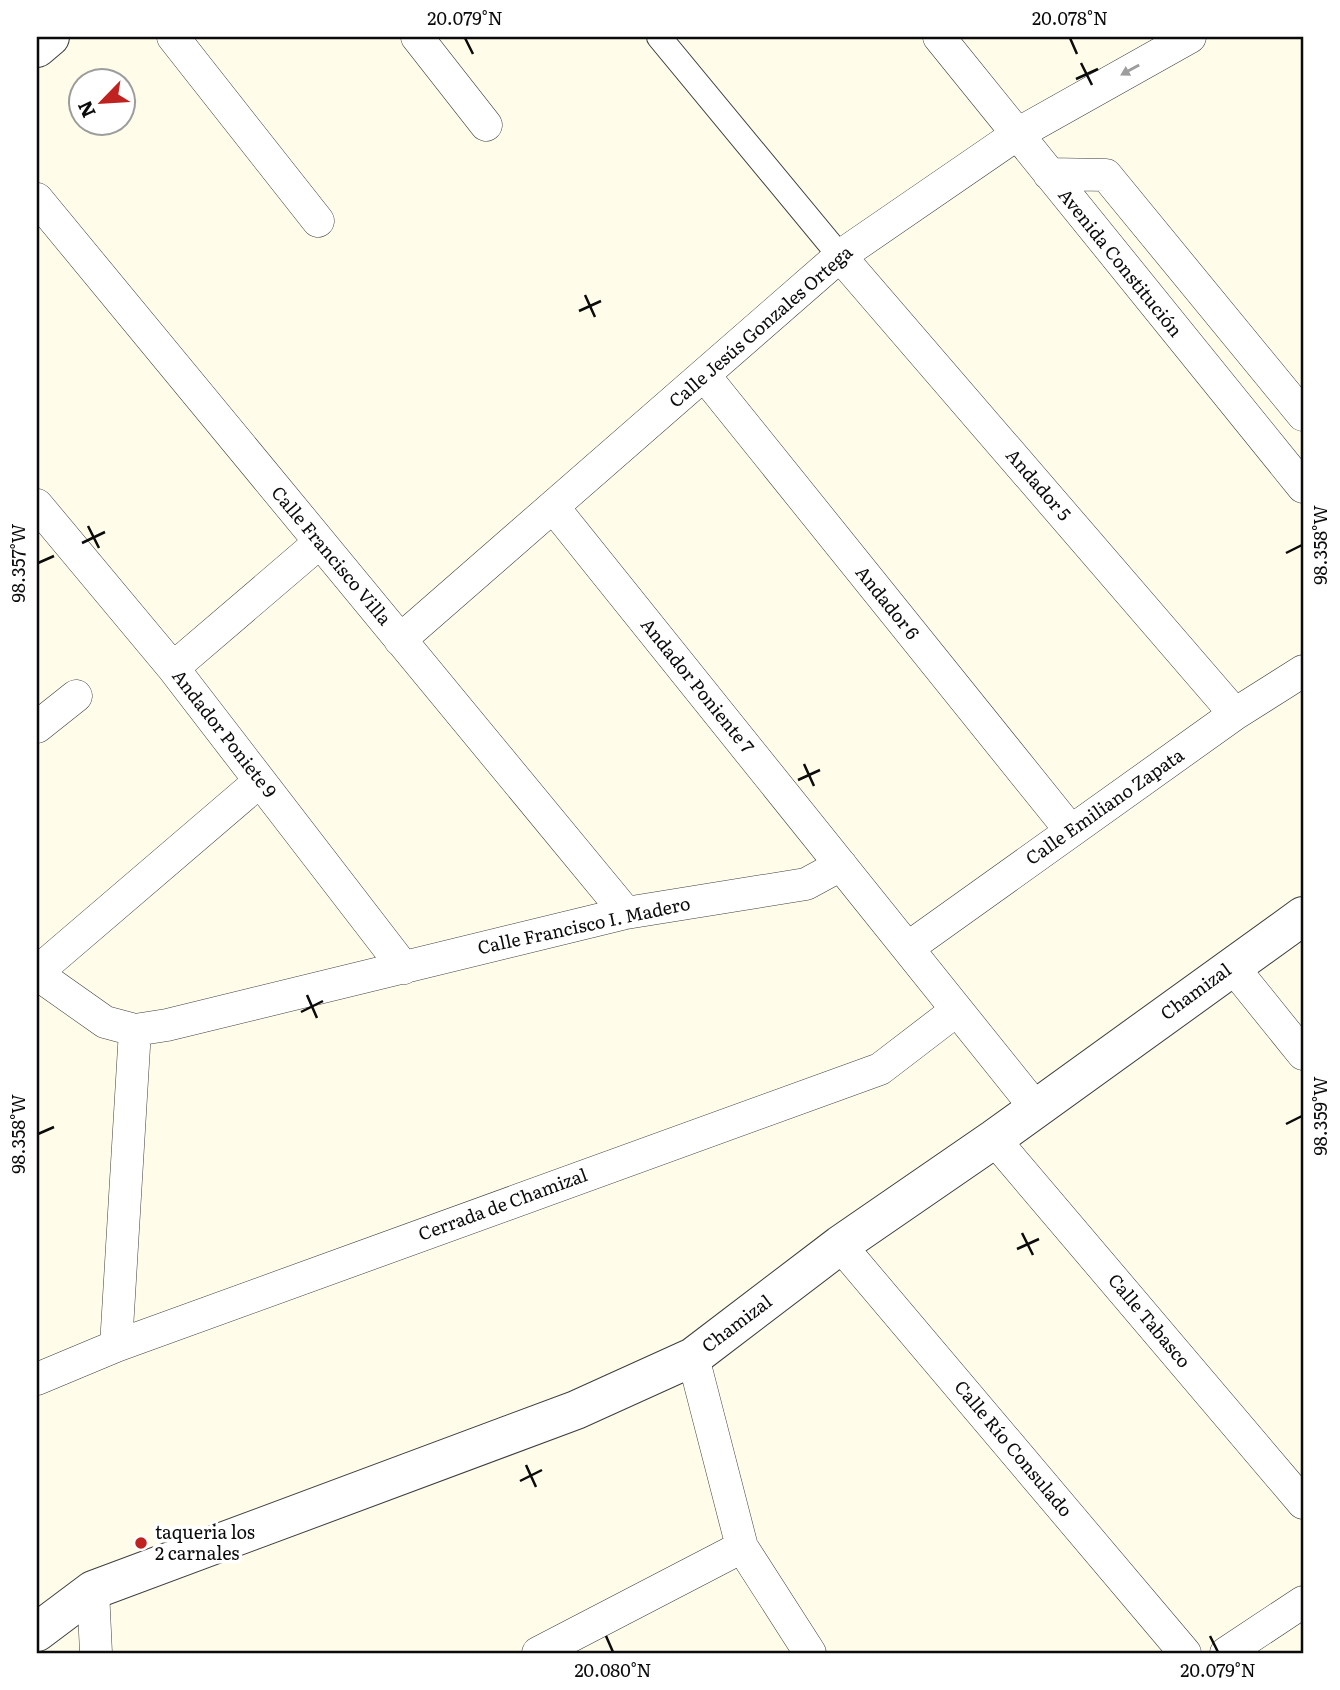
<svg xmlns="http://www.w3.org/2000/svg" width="1340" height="1690" font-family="Literata,serif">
<rect width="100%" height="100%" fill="#fffcea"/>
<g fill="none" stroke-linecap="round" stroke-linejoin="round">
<!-- pedestrian casing -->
<g stroke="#3e3e3e" stroke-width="26">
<path id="pedestrian" d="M 659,37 L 840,256"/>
</g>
<!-- minor casing -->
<g stroke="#3e3e3e" stroke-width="33">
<path id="minor" d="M 173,37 L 318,221
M 417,37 L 486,125
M 939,37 L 1303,487
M 1049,174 L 1106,175 L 1303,415
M 37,199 L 626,913
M 840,256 L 1235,714
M 704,375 L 1071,831
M 37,505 L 173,668 L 404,968
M 554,508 L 1035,1107
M 400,640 L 840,256 L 1019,133 L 1190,37
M 173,668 L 319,543
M 37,727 L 76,696
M 909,947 L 1235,714 L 1303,671
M 1232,966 L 1303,1054
M 37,972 L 260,781
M 37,974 L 105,1022 L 135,1030 L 167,1025 L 626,913 L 806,884 L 841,865
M 994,1139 L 1303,1503
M 840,1245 L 1185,1653
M 116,1346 L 135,1030
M 693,1357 L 742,1547 L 810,1653
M 37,1379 L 116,1346 L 880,1069 L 957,1010
M 93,1590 L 96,1653
M 538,1653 L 742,1547
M 1226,1653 L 1303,1602"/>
</g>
<!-- tertiary casing -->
<g stroke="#3e3e3e" stroke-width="40">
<path id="tertiary" d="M 37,48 L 50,37
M 37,1632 L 93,1590 L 576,1410 L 693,1357 L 840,1245 L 994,1139 L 1303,916"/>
</g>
<!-- pedestrian -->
<use href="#pedestrian" stroke="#fff" stroke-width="24"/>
<!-- minor -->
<use href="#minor" stroke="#fff" stroke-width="32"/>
<!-- tertiary -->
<use href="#tertiary" stroke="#fff" stroke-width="38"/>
</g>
<!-- one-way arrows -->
<defs><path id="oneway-solid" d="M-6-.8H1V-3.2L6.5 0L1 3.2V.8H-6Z" transform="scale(1.75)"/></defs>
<use fill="#9d9d9d" href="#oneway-solid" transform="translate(1130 70) rotate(151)"/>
<!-- ticks -->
<path fill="none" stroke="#0b0b0b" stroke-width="2.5" d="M 465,38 L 473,54M 1070,38 L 1077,54M 1081,63 L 1092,85M 1076,79 L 1098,69M 585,295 L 595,317M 579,311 L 601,301M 88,526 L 99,548M 82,543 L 105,532M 1286,553 L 1302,545M 38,563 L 54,556M 804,764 L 814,786M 798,780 L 820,770M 307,995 L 317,1018M 301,1012 L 323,1001M 1286,1124 L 1302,1116M 38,1134 L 54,1127M 1022,1233 L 1033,1255M 1017,1249 L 1039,1239M 526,1465 L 536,1487M 520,1481 L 542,1470M 606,1636 L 613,1652M 1210,1636 L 1218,1652"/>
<!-- markers -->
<circle fill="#bf221f" stroke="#fff" stroke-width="2.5" cx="141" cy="1543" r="7"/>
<g text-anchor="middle" stroke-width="7" stroke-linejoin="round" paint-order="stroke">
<!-- street labels -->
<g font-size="18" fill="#0b0b0b" stroke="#fff">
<text transform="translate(1120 263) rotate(51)" y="6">Avenida Constitución</text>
<text transform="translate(761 327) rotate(-41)" y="6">Calle Jesús Gonzales Ortega</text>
<text transform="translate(1038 485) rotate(49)" y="6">Andador 5</text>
<text transform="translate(331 556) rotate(50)" y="6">Calle Francisco Villa</text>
<text transform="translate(887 603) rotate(51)" y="6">Andador 6</text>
<text transform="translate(697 686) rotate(51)" y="6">Andador Poniente 7</text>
<text transform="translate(224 734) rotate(52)" y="6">Andador Poniete 9</text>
<text transform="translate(1105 807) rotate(-35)" y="6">Calle Emiliano Zapata</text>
<text transform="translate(584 926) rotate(-12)" y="6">Calle Francisco I. Madero</text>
<text transform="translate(1196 992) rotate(-36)" y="6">Chamizal</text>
<text transform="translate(503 1205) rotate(-20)" y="6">Cerrada de Chamizal</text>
<text transform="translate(1149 1321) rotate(50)" y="6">Calle Tabasco</text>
<text transform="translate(737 1324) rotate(-37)" y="6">Chamizal</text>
<text transform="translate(1013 1449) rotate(50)" y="6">Calle Río Consulado</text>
</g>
<!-- poi labels -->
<g font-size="18" fill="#0b0b0b" stroke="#fff" text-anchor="start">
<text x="155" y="1539">taqueria los<tspan x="155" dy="21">2 carnales</tspan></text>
</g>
</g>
<!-- border -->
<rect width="1340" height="1690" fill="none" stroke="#ffffff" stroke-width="77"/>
<!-- north arrow -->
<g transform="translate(102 102) rotate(245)"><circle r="33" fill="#ffffff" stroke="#9d9d9d" stroke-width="2"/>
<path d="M0-5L12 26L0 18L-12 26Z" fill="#bf221f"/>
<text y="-10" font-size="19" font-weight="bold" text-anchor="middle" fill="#0b0b0b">N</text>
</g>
<rect x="38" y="38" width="1264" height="1614" fill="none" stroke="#0b0b0b" stroke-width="2.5"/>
<g font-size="18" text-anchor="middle" fill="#0b0b0b">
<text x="465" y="25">20.079°N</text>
<text x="1070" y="25">20.078°N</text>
<text transform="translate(1321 545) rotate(-90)" y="6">98.358°W</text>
<text transform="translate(19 563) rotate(-90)" y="6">98.357°W</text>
<text transform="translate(1321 1116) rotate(-90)" y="6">98.359°W</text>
<text transform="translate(19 1134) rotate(-90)" y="6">98.358°W</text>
<text x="613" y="1677">20.080°N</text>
<text x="1218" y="1677">20.079°N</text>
</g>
</svg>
